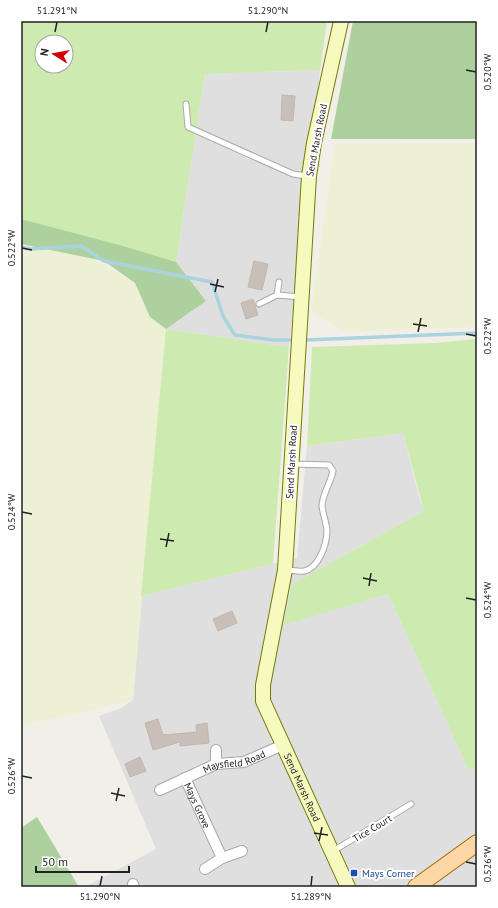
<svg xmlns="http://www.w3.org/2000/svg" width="498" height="908" font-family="'PT Sans',sans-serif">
<rect width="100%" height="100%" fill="#f2efe9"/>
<!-- residential -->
<path fill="#e0dfdf" d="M 320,70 L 289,347 L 166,329 L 206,301 L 176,262 L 205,74 Z
M 403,433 L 420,500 L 424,511 L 292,584 L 285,624 L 388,594 L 469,771 L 477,766 L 477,887 L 85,887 L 156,849 L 99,716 L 121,708 L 133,700 L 141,596 L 297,558 L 307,446 Z"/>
<!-- farmland -->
<path fill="#eef0d5" d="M 477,143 L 477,327 L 346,332 L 311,312 L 335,144 Z
M 21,244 L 95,259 L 135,283 L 150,317 L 166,329 L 133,700 L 21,726 Z"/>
<!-- grass -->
<path fill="#cdebb0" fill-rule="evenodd" d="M 21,21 L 327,21 L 320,70 L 205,74 L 176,262 L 21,219 ZM 42,42 L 66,42 L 66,66 L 42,66 Z
M 166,329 L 289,347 L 273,564 L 141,596 Z
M 477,339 L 477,766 L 469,771 L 388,594 L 284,625 L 292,584 L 424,511 L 403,433 L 307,446 L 312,347 L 434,343 Z"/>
<!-- forest -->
<path fill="#add19e" d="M 353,21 L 477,21 L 477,139 L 331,139 Z
M 21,219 L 123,246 L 176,262 L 206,301 L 166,329 L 150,317 L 135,283 L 104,261 L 21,244 Z
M 37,817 L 79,887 L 21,887 L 21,828 Z"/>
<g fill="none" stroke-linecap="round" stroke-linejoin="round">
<!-- stream -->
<path stroke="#aad3df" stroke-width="3.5" d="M 21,247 L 30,249 L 81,246 L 104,261 L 212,282 L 223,316 L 235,335 L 274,340 L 291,340
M 306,340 L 477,333"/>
</g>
<!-- building -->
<path fill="#c7bfb8" stroke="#c4b6ab" d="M 282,95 L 295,96 L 293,121 L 281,120 Z
M 254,261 L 268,264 L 262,290 L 248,287 Z
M 253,299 L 258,315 L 246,319 L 241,303 Z
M 232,611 L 237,623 L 218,631 L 213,619 Z
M 158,719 L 163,735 L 197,732 L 196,725 L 207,723 L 209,743 L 180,746 L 180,742 L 153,750 L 145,723 Z
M 140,757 L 146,771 L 130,777 L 125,764 Z"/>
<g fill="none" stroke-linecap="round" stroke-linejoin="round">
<!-- service casing -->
<g stroke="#a9a9a9" stroke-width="7">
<path id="service" d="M 186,104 L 188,127 L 293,174 L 307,176
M 277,295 L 279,282
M 259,304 L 277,295 L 301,297
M 286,570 C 291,570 299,572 304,571 C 319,568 327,544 327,530 C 326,522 323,514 322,506 C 322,495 331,482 333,471 L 329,465 L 292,464
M 333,851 L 411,804"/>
</g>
<!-- minor casing -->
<g stroke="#a9a9a9" stroke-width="12">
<g id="minor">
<path d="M 216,750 L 216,764"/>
<path id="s1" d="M 185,778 L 222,858 L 205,869"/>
<path id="s2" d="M 160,790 L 216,764 L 244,762 L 283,745"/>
<path d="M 222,858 L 242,851"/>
<path d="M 133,884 L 134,887"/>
</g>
</g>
<!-- secondary casing -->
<g stroke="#707d05" stroke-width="16">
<g id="secondary">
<path id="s3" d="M 341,21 L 314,143 L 309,176 L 285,570 L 263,685 L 263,701 L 348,887"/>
</g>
</g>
<!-- primary casing -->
<g stroke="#a06b00" stroke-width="18">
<path id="primary" d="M 416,887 L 477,843"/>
</g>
<!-- service -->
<use href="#service" stroke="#fff" stroke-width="5"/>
<!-- minor -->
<use href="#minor" stroke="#fff" stroke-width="10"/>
<!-- secondary -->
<use href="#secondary" stroke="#f7fabf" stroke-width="14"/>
<!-- primary -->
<use href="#primary" stroke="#fcd6a4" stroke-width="16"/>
</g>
<!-- ticks -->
<path fill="none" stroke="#222" stroke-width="1.5" d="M 55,32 L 57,22M 266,32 L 268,22M 466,70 L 476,72M 22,248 L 32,250M 210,284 L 224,287M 215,292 L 218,279M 413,324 L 427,326M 418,332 L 421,318M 466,334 L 476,336M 22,512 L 32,514M 160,539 L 174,541M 166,547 L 169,533M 363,578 L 377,581M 369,586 L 371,573M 466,598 L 476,600M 22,776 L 32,778M 111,793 L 125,796M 116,801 L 119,788M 314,833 L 328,835M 319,841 L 322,827M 466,862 L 476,864M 100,886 L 102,876M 311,886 L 312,876"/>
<!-- markers -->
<rect fill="#1a4fb4" stroke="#fff" stroke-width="1.5" x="350" y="869" width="8" height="8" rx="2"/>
<g text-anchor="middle" stroke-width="4" stroke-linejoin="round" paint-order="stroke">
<!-- street labels -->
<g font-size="10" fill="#222" stroke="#fff">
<text transform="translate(316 140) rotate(-79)" y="4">Send Marsh Road</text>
<text transform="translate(291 462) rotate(-87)" y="4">Send Marsh Road</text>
<text dy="4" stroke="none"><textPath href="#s2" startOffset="80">Maysfield Road</textPath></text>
<text dy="4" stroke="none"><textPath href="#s3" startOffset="781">Send Marsh Road</textPath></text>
<text dy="4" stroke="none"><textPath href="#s1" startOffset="30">Mays Grove</textPath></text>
<text transform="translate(372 828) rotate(-31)" y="4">Tice Court</text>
</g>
<!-- transit labels -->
<g font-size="10" fill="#164399" stroke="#fff" text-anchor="start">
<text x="362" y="877">Mays Corner</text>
</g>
</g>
<!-- border -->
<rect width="498" height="908" fill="none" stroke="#ffffff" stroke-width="44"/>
<!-- north arrow -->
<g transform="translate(54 54) rotate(281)"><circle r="19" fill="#ffffff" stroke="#a7a7a7"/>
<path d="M0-3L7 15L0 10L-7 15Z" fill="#d40000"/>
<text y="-6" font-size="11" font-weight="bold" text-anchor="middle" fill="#222222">N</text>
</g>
<!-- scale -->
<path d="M36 866v6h93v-6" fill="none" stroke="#222222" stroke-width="2"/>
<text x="42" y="866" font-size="12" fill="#222222" stroke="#ffffff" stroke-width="3" paint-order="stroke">50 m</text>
<rect x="22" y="22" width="454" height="864" fill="none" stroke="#222" stroke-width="1.5"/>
<g font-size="10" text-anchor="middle" fill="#222">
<text x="57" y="14">51.291°N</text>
<text x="268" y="14">51.290°N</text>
<text transform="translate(487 72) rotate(-90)" y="4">0.520°W</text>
<text transform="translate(11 248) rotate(-90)" y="4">0.522°W</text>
<text transform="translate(487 336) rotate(-90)" y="4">0.522°W</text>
<text transform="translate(11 512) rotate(-90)" y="4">0.524°W</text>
<text transform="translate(487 600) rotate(-90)" y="4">0.524°W</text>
<text transform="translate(11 776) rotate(-90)" y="4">0.526°W</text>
<text transform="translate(487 864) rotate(-90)" y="4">0.526°W</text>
<text x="100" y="900">51.290°N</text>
<text x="311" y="900">51.289°N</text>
</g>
</svg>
